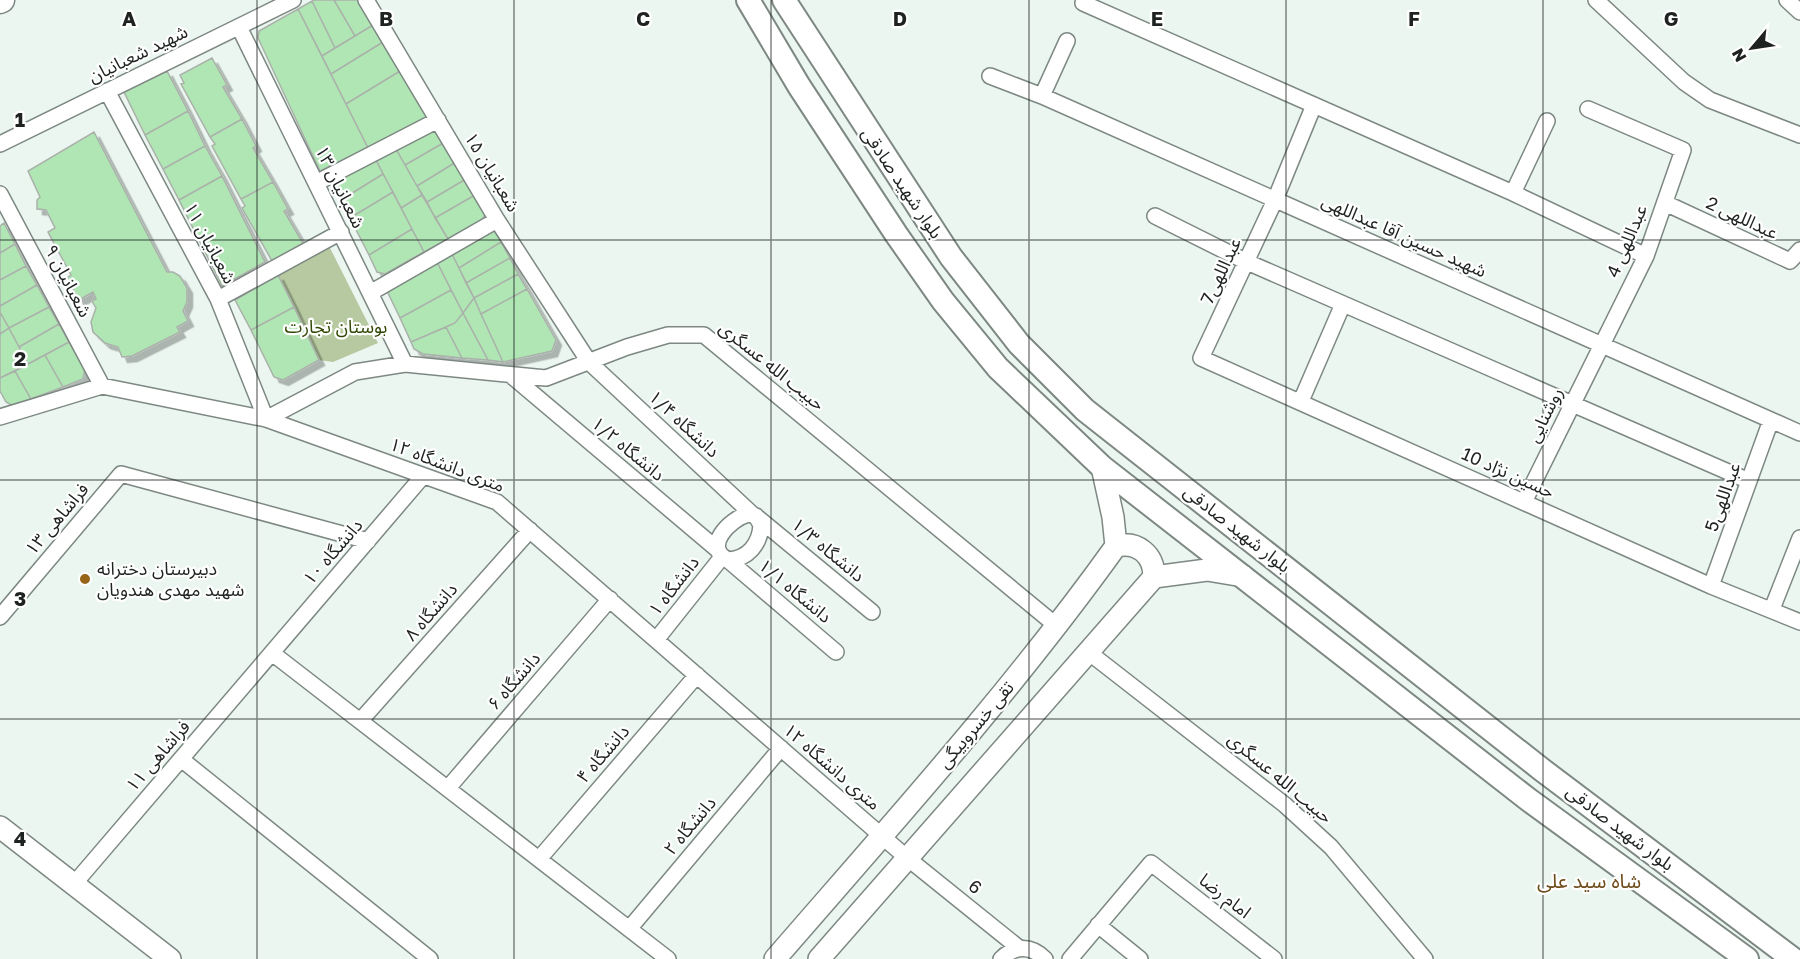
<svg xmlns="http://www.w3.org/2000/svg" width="1800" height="959" font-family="'Golos Text','Noto Sans Arabic',sans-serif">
<defs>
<filter id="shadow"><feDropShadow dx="5.5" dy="5.5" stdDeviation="0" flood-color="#0004"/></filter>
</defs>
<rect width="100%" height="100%" fill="#ebf6f0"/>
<!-- green -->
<path fill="#b6c9a0" d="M 329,246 L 378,343 L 333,362 L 319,360 L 278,275 Z"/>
<!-- building -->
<path fill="#b0e5b4" stroke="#aab1aa" stroke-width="1.5" filter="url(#shadow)" d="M 314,0 L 334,0 L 355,36 L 335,48 L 312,1 Z
M 334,0 L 358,0 L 373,25 L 355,36 Z
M 312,1 L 335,48 L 322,56 L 298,9 Z
M 298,9 L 368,148 L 320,171 L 258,38 L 259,31 Z
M 373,25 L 383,42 L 331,74 L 322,56 Z
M 383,42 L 400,71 L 346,104 L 331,74 Z
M 212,58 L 227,85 L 223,87 L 242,119 L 210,137 L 181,84 L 184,83 L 180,75 Z
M 167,71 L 188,111 L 145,135 L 124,92 Z
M 400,71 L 429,118 L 368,148 L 346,104 Z
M 188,111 L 205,146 L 163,169 L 145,135 Z
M 242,119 L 256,146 L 253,148 L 273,182 L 241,199 L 212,146 L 215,144 L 210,137 Z
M 431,130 L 440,132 L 445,142 L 405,165 L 396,149 Z
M 94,132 L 167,272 L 173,272 L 180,276 L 187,288 L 187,302 L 183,311 L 188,321 L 177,327 L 180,332 L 132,356 L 122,357 L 118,347 L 105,343 L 93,332 L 91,322 L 96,308 L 92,301 L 96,299 L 93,292 L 79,300 L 67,278 L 71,275 L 48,232 L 55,228 L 46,210 L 37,209 L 37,200 L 40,197 L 28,171 Z
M 445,142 L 456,162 L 417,186 L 405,165 Z
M 205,146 L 222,176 L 179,200 L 163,169 Z
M 396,149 L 422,195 L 401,208 L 376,160 Z
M 376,160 L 383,174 L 341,200 L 335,187 L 338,180 Z
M 456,162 L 466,179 L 427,202 L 417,186 Z
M 383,174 L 393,192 L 350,218 L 341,200 Z
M 222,176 L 265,262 L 222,286 L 179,200 Z
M 466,179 L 475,195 L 435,218 L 427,202 Z
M 273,182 L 288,209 L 284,211 L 304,245 L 272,261 L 242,208 L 245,206 L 241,199 Z
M 393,192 L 412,229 L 369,255 L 350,218 Z
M 422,195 L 448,239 L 424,252 L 401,208 Z
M 475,195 L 486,213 L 482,220 L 448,239 L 435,218 Z
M 4,223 L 15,244 L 0,253 L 0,226 Z
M 412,229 L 424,252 L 385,274 L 377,272 L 369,255 Z
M 494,229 L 501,242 L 459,268 L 452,254 Z
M 501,242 L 510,258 L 466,283 L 459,268 Z
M 15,244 L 26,266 L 0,280 L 0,253 Z
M 452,254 L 474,298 L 463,313 L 437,262 Z
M 510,258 L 518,274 L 474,298 L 466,283 Z
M 437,262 L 451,290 L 400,318 L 388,293 L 391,288 Z
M 26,266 L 37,285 L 0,306 L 0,280 Z
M 518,274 L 527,289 L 481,314 L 474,298 Z
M 278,275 L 294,307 L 251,330 L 235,300 Z
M 37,285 L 49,307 L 9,328 L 0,312 L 0,306 Z
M 527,289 L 556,340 L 552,351 L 503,362 L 481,314 Z
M 451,290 L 463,313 L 455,323 L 411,342 L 400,318 Z
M 474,298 L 481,314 L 503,362 L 488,360 L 463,313 Z
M 49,307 L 59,324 L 19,347 L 9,328 Z
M 294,307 L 319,360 L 283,380 L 274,377 L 251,330 Z
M 0,312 L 9,328 L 0,334 Z
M 463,313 L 488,360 L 462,358 L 446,327 L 455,323 Z
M 59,324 L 69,342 L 28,364 L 19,347 Z
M 446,327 L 462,358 L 423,354 L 414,349 L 411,342 Z
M 9,328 L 28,364 L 0,378 L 0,334 Z
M 69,342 L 85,369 L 83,379 L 63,387 L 45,355 Z
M 45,355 L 63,387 L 31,399 L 15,371 Z
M 15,371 L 31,399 L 13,406 L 6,402 L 0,391 L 0,378 Z"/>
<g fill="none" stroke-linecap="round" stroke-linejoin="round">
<!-- minor casing -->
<g stroke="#7e8883" stroke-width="18">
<path id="minor" d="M 366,0 L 497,220 L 589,362 L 752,514
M 1596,0 L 1684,82 L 1710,100 L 1800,135
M 1787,0 L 1800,12
M 1083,3 L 1513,193 L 1646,256
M 239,27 L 405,364
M 990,76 L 1042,96 L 1800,433
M 107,91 L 218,299 L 266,419
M 1042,96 L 1067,41
M 1314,105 L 1275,200 L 1201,358 L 1711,586 L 1800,622
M 0,144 L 293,0
M 316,183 L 438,120
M 1513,193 L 1547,121
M 0,194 L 102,386
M 1665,203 L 1790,261 L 1800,250
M 1155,216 L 1247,262 L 1749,481
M 370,293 L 497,220
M 218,299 L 341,232
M 513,377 L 718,550
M 1301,401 L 1343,304
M 0,417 L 102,386 L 266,419 L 497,502 L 906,857 L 1019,948
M 266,419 L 355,372 L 405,364 L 546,378 L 627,347 L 668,335 L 704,335 L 1058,627
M 1524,502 L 1646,256 L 1683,150 L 1588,109
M 748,514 L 756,516 L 761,525 C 760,544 748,559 728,560 C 702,547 730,519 748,514 Z
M 758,518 L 872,612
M 728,560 L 836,652
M 1711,586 L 1771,420
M 1772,609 L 1800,538
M 0,617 L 121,474 L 368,541
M 656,640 L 722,557
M 1087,651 L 1285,805 L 1331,847 L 1425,959
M 272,653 L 668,959
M 361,720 L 530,530
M 181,759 L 430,959
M 448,788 L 610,599
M 539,859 L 697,675
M 74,884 L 423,476
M 1098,925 L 1140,959
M 629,929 L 781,748
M 1001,959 C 1015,945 1031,945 1045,959
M 1070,959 L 1151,863 L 1274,959"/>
</g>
<!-- secondary casing -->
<g stroke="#7e8883" stroke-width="24">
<path id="secondary" d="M 1116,546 C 1137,541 1154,554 1154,577
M 0,827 L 170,959
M 775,959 C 892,824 1012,691 1116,546 L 1113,517 L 1102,467
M 819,959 L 1154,577 L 1207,570 L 1243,576"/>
</g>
<!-- primary casing -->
<g stroke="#7e8883" stroke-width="26">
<path id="primary" d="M 748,0 L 799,86 L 896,234 L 943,301 L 998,368 L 1102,467 L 1529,800 L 1747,959
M 784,0 L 951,257 L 1019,344 L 1085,410 L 1541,769 L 1793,959"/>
</g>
<!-- trunk casing -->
<g stroke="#7e8883" stroke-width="27">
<path id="trunk" d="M 0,1 L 2,0"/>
</g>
<!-- minor -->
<use href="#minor" stroke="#fff" stroke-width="15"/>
<!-- secondary -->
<use href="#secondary" stroke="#fff" stroke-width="21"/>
<!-- primary -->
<use href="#primary" stroke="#fff" stroke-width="22"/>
<!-- trunk -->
<use href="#trunk" stroke="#fff" stroke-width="24"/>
</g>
<!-- grid -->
<path fill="none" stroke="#1e2220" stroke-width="1.5" stroke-opacity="0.55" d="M 257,0 L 257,959M 514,0 L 514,959M 771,0 L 771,959M 1029,0 L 1029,959M 1286,0 L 1286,959M 1543,0 L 1543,959M 0,240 L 1800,240M 0,480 L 1800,480M 0,719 L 1800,719"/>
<!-- markers -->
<circle fill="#966517" stroke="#fff" stroke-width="2" cx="85" cy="579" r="6"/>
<g text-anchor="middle" stroke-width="4.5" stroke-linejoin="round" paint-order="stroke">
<!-- street labels -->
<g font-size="18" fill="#1e2220" stroke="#fff">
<text transform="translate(138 54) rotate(-26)" y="6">شهید شعبانیان</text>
<text transform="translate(492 172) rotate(59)" y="6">شعبانیان ۱۵</text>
<text transform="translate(902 183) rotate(56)" y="6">بلوار شهید صادقی</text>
<text transform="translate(340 187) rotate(64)" y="6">شعبانیان ۱۳</text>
<text transform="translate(1742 218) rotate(25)" y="6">عبداللهی 2</text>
<text transform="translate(1404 236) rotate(24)" y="6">شهید حسین آقا عبداللهی</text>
<text transform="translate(1627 241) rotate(-67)" y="6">عبداللهی 4</text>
<text transform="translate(210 243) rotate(62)" y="6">شعبانیان ۱۱</text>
<text transform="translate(1221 271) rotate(-65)" y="6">عبداللهی7</text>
<text transform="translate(68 281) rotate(62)" y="6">شعبانیان ۹</text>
<text transform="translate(772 366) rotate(39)" y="6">حبیب الله عسگری</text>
<text transform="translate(1545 415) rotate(-64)" y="6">روشنایی</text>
<text transform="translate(684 424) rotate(43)" y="6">دانشگاه ۱/۴</text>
<text transform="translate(628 449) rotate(40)" y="6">دانشگاه ۱/۲</text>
<text transform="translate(447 465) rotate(21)" y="6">۱۲ متری دانشگاه</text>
<text transform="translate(1508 473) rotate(24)" y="6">حسین نژاد 10</text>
<text transform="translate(1723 497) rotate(-70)" y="6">عبداللهی5</text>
<text transform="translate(57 519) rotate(-50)" y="6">فراشاهی ۱۳</text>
<text transform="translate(1237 529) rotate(38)" y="6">بلوار شهید صادقی</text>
<text transform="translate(828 550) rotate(40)" y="6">دانشگاه ۱/۳</text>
<text transform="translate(333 552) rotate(-49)" y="6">دانشگاه ۱۰</text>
<text transform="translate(674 586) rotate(-52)" y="6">دانشگاه ۱</text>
<text transform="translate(795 591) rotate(40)" y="6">دانشگاه ۱/۱</text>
<text transform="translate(431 612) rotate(-49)" y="6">دانشگاه ۸</text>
<text transform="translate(514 681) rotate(-49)" y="6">دانشگاه ۶</text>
<text transform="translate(976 725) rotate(-50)" y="6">تقی خسروبیگی</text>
<text transform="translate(603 754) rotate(-49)" y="6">دانشگاه ۴</text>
<text transform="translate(158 756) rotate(-49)" y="6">فراشاهی ۱۱</text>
<text transform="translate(832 767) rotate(41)" y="6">۱۲ متری دانشگاه</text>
<text transform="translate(1280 778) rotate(40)" y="6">حبیب الله عسگری</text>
<text transform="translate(690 826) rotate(-50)" y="6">دانشگاه ۲</text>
<text transform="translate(1620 828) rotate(37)" y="6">بلوار شهید صادقی</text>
<text transform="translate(975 887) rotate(39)" y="6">6</text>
<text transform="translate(1225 896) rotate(38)" y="6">امام رضا</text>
</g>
<!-- park labels -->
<g font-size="18" fill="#304703" stroke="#fff">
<text x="336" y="333">بوستان تجارت</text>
</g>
<!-- poi labels -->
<g font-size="18" fill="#1e2220" stroke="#fff" text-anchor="start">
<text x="97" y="575">دبیرستان دخترانه<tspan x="97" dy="21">شهید مهدی هندویان</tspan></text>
</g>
<!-- neighbourhood labels -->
<g font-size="20" fill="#6f4d1b" stroke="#fff">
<text x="1589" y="888">شاه سید علی</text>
</g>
</g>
<g font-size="20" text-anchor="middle" font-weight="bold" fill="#1e2220" stroke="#fff" stroke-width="4.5" stroke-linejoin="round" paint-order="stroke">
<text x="129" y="26">A</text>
<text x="386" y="26">B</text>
<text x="643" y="26">C</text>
<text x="900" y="26">D</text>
<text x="1157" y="26">E</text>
<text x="1414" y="26">F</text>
<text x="1671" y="26">G</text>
<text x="20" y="127">1</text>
<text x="20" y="366">2</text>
<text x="20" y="606">3</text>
<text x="20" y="846">4</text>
</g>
<!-- north arrow -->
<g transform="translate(1752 48) rotate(241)" stroke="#ffffff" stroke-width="4.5" paint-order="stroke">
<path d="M0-4.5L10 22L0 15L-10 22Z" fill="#1e2220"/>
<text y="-9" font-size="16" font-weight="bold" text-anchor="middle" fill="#1e2220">N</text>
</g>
</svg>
